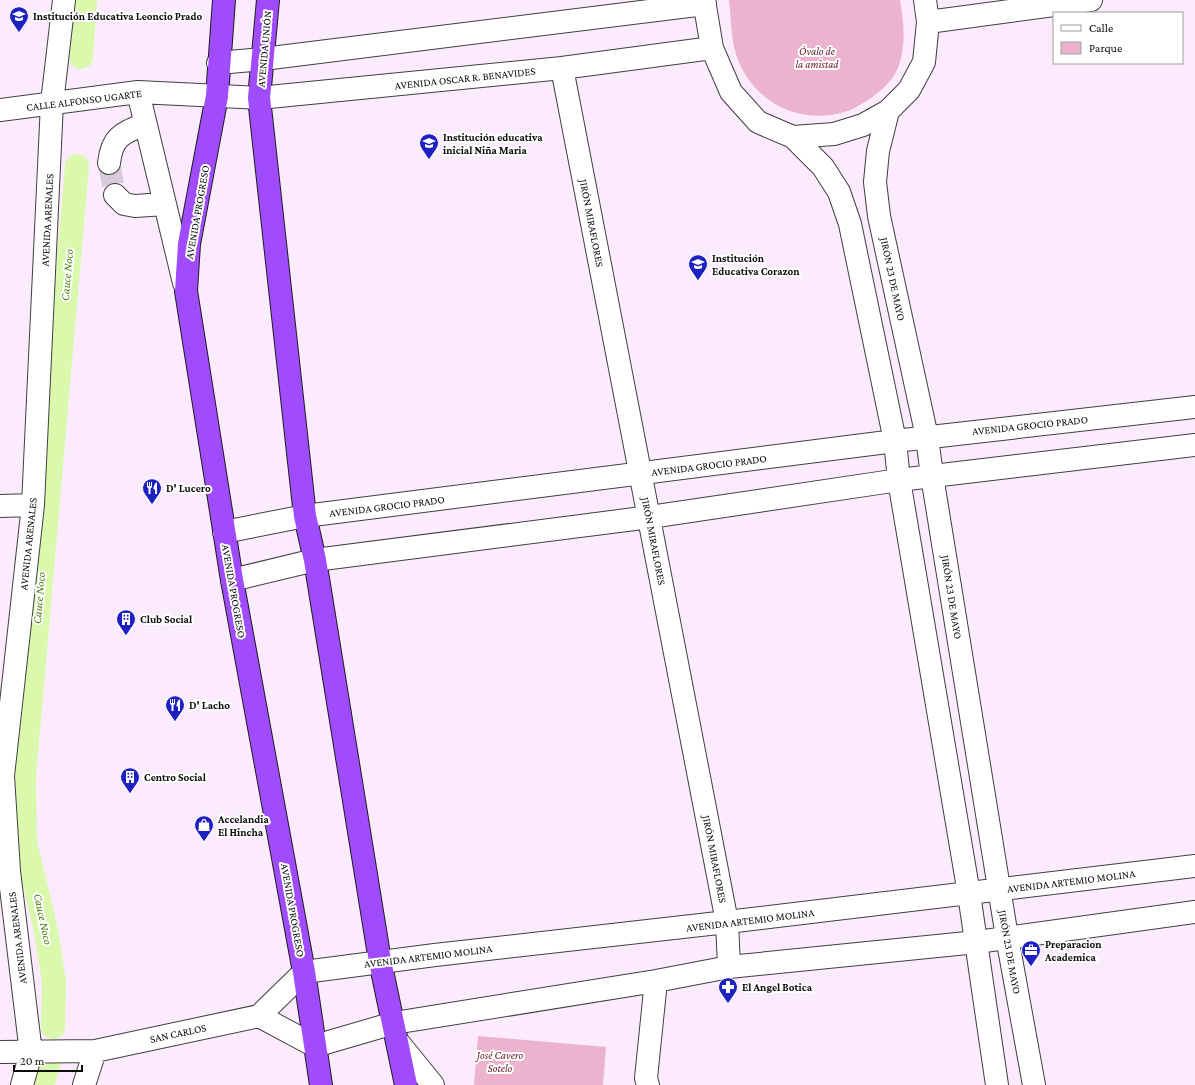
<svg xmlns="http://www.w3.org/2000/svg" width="1195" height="1085" font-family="'Crimson Pro',serif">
<rect width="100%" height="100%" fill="#fcebff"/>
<!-- green -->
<path fill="#ebb3ce" d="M 729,0 L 900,0 C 904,24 907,49 896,72 C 890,84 875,96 863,103 C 858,105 853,110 847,111 C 800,127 751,102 736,54 C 731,39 731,16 729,0 Z
M 478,1036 L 606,1047 L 603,1085 L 474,1085 Z"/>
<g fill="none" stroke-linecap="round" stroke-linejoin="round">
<!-- canal -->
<path stroke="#daf9ad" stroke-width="24" d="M 81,57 L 85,0
M 53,1027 L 54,982 L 46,931 L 25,842 L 24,777 L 77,166
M 42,1085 L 49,1062"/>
<!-- minor-tunnel -->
<path stroke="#d8cadb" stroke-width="22" stroke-dasharray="22 11" stroke-linecap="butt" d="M 109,163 L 115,195"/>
<!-- minor casing -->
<g stroke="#3f3f3f" stroke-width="24">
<path id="minor" d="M 704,0 L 712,48 L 731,92 L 758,122 L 793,137 L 834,134 L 863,125 L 888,111 L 909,90 L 924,62 L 928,22 L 925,0
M 928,22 L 1091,0
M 218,63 L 263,59 L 705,4
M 562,68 L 727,922 L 729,967
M 138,92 L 184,283
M 0,110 L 138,92 L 259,98 L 562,68 L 712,48
M 888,111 L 878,151 L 875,182 L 879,216 L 927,437 L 932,476 L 1007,937 L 1034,1085
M 793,137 L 823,167 L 839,192 L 850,224 L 895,441 L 899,480 L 969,894 L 997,1085
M 109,163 C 112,136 123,133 145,124
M 115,195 L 124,204 L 135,206 L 165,204
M 0,506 L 33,505
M 224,532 L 305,516 L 895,441 L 1195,407
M 232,580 L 315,560 L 650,517 L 899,480 L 1195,445
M 259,1016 L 315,1046 L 394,1023 L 656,981 L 729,967 L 977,942 L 1195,912
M 398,1042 L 433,1085
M 0,1052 L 95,1051 L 259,1016 L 304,972 L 435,955 L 727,922 L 1195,866
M 22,1085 L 31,1053 L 9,871 L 3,776 L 33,505 L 52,103 L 64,0
M 84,1085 L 95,1051
M 648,1085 L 646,1078 L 656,981"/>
</g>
<!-- highway casing -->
<g stroke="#1d1d1d" stroke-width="24">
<path id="highway" d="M 224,0 L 217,96 L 189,244 L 186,291 L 232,580 L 304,972 L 321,1085
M 268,0 L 259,98 L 305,516 L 315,560 L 380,961 L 406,1085"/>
</g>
<!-- minor -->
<use href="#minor" stroke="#fff" stroke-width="22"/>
<!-- highway -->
<use href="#highway" stroke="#a14cfc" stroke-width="22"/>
</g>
<!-- icons -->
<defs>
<g id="school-pin" transform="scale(1)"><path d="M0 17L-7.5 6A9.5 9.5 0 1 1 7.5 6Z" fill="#1e21c2" stroke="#fff"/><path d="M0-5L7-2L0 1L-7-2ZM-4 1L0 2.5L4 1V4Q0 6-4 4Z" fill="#fff"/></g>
<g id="restaurant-pin" transform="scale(1)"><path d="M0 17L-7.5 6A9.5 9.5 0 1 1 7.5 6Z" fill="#1e21c2" stroke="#fff"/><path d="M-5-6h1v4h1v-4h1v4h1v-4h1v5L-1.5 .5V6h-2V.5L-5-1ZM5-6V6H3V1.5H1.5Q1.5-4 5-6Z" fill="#fff"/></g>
<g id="building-pin" transform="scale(1)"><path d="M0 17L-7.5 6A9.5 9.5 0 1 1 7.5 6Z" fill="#1e21c2" stroke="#fff"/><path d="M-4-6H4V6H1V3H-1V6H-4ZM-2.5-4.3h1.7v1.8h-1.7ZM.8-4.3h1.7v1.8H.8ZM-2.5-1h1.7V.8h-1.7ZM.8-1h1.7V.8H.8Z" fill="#fff"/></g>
<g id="shop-pin" transform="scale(1)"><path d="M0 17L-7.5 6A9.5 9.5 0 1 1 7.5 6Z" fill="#1e21c2" stroke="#fff"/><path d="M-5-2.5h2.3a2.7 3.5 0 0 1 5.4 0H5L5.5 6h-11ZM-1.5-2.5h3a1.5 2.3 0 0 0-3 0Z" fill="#fff"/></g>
<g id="office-pin" transform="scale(1)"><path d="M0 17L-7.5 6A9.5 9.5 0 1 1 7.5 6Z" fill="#1e21c2" stroke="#fff"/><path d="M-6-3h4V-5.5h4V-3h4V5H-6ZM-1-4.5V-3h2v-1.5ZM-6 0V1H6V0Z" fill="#fff"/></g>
<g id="pharmacy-pin" transform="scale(1)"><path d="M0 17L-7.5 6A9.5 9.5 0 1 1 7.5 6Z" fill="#1e21c2" stroke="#fff"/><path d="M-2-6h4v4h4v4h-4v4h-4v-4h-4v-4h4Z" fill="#fff"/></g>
</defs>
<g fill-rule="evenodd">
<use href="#school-pin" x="19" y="16"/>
<use href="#school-pin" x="429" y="143"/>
<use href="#school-pin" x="698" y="264"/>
<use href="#restaurant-pin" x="152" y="488"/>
<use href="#building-pin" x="126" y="619"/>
<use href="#restaurant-pin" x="175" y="705"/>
<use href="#building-pin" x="130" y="777"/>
<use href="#shop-pin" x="204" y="825"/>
<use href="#office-pin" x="1031" y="950"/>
<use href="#pharmacy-pin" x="728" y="987"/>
</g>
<g text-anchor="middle" stroke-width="4" stroke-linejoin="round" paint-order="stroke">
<!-- poi labels -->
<g font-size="11" font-weight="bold" fill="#0c0c0c" stroke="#fff" text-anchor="start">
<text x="33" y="20">Institución Educativa Leoncio Prado</text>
<text x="443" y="141">Institución educativa<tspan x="443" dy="13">inicial Niña Maria</tspan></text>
<text x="712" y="262">Institución<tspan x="712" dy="13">Educativa Corazon</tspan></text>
<text x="166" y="492">D' Lucero</text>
<text x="140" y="623">Club Social</text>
<text x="189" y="709">D' Lacho</text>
<text x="144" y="781">Centro Social</text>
<text x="218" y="823">Accelandia<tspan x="218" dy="13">El Hincha</tspan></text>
<text x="1045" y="948">Preparacion<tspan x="1045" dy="13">Academica</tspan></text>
<text x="742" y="991">El Angel Botica</text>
</g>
<!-- street labels -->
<g font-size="11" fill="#0c0c0c" stroke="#fff">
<text transform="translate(264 49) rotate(-85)" y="4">AVENIDA UNIÓN</text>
<text transform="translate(465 78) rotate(-6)" y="4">AVENIDA OSCAR R. BENAVIDES</text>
<text transform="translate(84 100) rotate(-7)" y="4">CALLE ALFONSO UGARTE</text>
<text transform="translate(197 212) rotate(-80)" y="4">AVENIDA PROGRESO</text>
<text transform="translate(47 220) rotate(-87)" y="4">AVENIDA ARENALES</text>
<text transform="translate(592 223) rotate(79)" y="4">JIRÓN MIRAFLORES</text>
<text transform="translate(893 279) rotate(78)" y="4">JIRÓN 23 DE MAYO</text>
<text transform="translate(1030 425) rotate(-6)" y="4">AVENIDA GROCIO PRADO</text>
<text transform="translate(709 465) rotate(-7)" y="4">AVENIDA GROCIO PRADO</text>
<text transform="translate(387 506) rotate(-7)" y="4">AVENIDA GROCIO PRADO</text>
<text transform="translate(654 541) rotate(79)" y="4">JIRÓN MIRAFLORES</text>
<text transform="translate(28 544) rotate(-84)" y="4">AVENIDA ARENALES</text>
<text transform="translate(234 591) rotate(80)" y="4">AVENIDA PROGRESO</text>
<text transform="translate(952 597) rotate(81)" y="4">JIRÓN 23 DE MAYO</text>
<text transform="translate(715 859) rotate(79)" y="4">JIRÓN MIRAFLORES</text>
<text transform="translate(1071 881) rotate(-7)" y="4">AVENIDA ARTEMIO MOLINA</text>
<text transform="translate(293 910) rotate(80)" y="4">AVENIDA PROGRESO</text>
<text transform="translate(750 920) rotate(-7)" y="4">AVENIDA ARTEMIO MOLINA</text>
<text transform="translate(17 938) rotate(-97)" y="4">AVENIDA ARENALES</text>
<text transform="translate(1010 952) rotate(80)" y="4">JIRÓN 23 DE MAYO</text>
<text transform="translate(428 956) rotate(-7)" y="4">AVENIDA ARTEMIO MOLINA</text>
<text transform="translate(178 1033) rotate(-12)" y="4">SAN CARLOS</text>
</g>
<!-- park labels -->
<g font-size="11" font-style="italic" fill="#661a27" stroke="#fff">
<text x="817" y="55">Óvalo de<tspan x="817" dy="13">la amistad</tspan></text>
<text x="500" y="1059">José Cavero<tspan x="500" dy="13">Sotelo</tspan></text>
</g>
<!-- water labels -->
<g font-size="12" font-style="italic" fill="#4c7e10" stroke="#fff">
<text transform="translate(67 275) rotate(-85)" y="4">Cauce Noco</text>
<text transform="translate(39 598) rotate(-85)" y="4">Cauce Noco</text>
<text transform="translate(43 919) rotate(78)" y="4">Cauce Noco</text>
</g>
</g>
<!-- legend -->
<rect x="1053" y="12" width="130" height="52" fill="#ffffff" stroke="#9e9e9e"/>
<rect x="1061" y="25" width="20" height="6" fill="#ffffff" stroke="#9e9e9e"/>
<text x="1089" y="32" font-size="12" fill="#0c0c0c">Calle</text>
<rect x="1061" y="42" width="20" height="12" fill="#ebb3ce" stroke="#9e9e9e"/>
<text x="1089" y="52" font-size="12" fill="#0c0c0c">Parque</text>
<!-- scale -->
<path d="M14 1065v6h68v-6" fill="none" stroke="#0c0c0c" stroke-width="2"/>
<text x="20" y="1065" font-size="12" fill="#0c0c0c" stroke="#ffffff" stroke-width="3" paint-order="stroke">20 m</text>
</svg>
